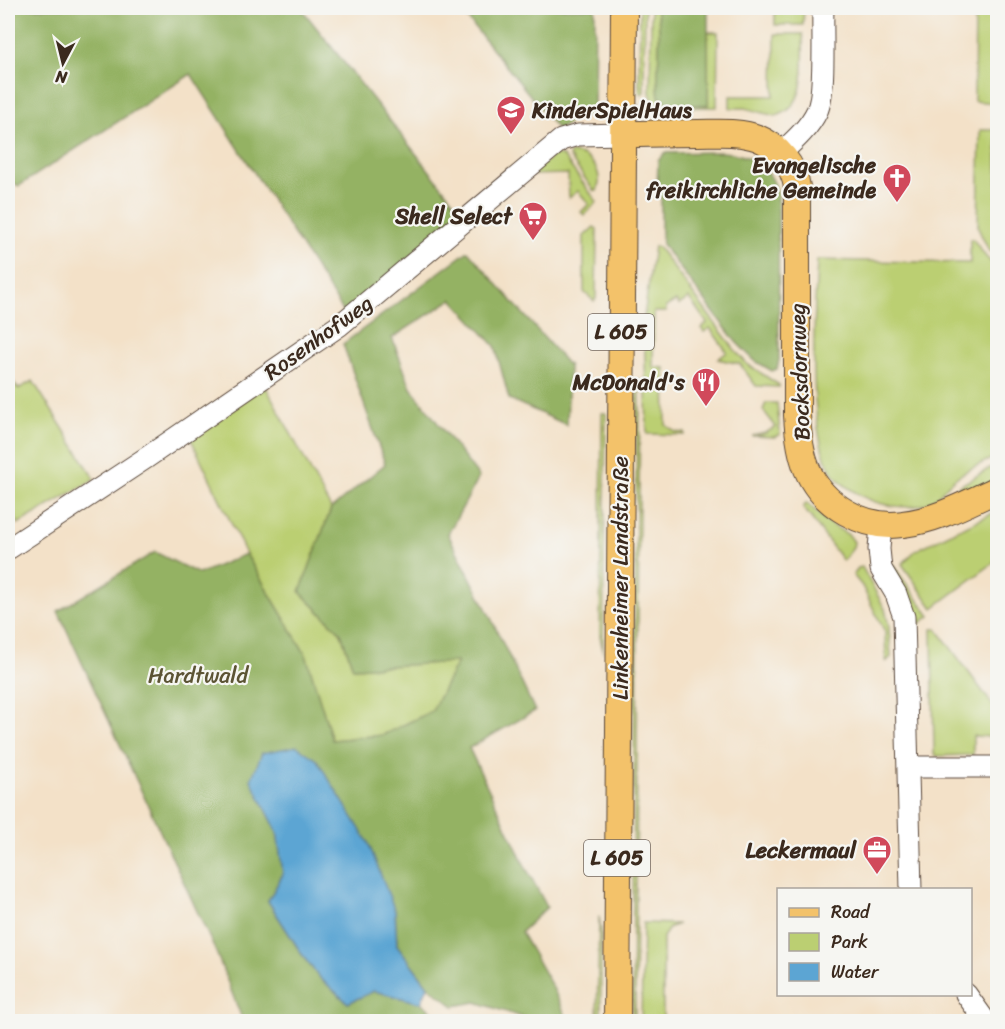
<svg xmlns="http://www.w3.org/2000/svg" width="1005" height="1029" font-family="Sriracha,sans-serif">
<rect width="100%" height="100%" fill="#f6f6f2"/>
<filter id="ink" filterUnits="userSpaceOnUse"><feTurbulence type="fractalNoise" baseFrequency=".0167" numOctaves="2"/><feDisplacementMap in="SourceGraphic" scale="12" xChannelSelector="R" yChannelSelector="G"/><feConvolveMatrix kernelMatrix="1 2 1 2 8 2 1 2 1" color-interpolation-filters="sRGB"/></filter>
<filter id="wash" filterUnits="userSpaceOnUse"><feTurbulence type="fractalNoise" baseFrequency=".008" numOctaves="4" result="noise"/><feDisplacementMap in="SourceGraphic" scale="24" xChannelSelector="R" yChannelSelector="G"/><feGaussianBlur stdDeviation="1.35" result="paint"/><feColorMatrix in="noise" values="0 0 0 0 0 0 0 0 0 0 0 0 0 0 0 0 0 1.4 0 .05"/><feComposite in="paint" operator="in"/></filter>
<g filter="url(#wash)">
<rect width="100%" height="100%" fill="#f3e1c8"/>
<!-- green -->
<path fill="#bbcf72" stroke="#7b7c48" stroke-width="1.5" d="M 640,8 L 645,8 L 644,92 L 641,95 L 640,93 L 639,86 Z
M 651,8 L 656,8 C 664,36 655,67 659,97 L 672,105 L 708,105 L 708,32 L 718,32 L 717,107 L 667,108 L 654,103 L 650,93 Z
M 775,8 L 804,8 L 803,25 L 775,25 Z
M 975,8 L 995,8 L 995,103 L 974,101 Z
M 775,34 L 803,34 C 803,60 809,109 775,116 L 745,108 L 730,108 L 730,96 L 774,96 Z
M 980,130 L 997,130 L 997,257 L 988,249 L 978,228 Z
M 570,153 C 591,153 604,172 597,191 L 594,191 L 569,156 Z
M 554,155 L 563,156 L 597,202 L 584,215 L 581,212 L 589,204 L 578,191 L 569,198 L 568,174 L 530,175 Z
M 594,227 L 597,229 L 596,299 L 594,301 L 584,292 L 584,236 Z
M 970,239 L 973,239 L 986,257 L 997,268 L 997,456 C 983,463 966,469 953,480 C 942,489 938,501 922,505 C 907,509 883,506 868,499 C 855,493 841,485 832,472 C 806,435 815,308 817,260 L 970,263 Z
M 654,246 L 658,247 L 735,350 L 747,364 L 779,385 L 779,387 L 756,386 L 740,364 L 718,359 L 727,352 L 710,328 L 704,332 L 701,328 L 707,323 L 689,298 L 679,305 L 676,301 L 666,307 L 666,312 L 654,312 L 653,367 L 665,368 L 666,425 L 676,432 L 685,433 L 685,435 L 647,434 L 644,317 Z
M 8,374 L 18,389 L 33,381 L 95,479 L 18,524 L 8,500 Z
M 637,379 L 640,380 L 635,1021 L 632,1022 Z
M 265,385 L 331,509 L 300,592 L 341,633 L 353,668 L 457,662 L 432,711 L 383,735 L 332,740 L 306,655 L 246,554 L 190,437 Z
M 766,403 L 777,403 L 780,434 L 775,437 L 752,436 L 765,433 L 776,427 L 763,410 Z
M 602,413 L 606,413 L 603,652 L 600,636 Z
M 997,464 L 997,481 L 945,502 L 959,486 Z
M 807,503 L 830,524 L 849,535 L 854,542 L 853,548 L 843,561 L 803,507 Z
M 997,511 L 997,560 L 933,608 L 902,564 L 916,550 Z
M 892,564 L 930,616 L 914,627 L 889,565 Z
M 862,567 L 885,609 L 889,627 L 891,657 L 886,662 L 885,632 L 862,586 L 853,575 L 858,568 Z
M 932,629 L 937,629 L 997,711 L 997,754 L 995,754 L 995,737 L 973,736 L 973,755 L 936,756 L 934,754 Z
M 599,916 L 601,930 L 601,1021 L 597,1022 Z
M 643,923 L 679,924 L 670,927 L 663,937 L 663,1021 L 641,1021 Z"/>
<!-- forest -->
<path fill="#94b264" stroke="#686e41" stroke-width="1.5" d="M 8,8 L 301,8 L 462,212 L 345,314 L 191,74 L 19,186 L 8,181 Z
M 459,8 L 595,8 L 594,107 L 589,115 L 570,122 L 558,130 Z
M 656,8 L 708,8 L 708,105 L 672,105 L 659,97 C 655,67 664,36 656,8 Z
M 722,152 C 750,154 771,165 778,195 L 779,360 L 777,369 L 772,371 L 755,361 L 736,342 L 662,244 L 661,233 L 661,196 L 657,195 L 658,161 L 665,153 Z
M 468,251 L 569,366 L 567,425 L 509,399 L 495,346 L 452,299 L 392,338 L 411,388 L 479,477 L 448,534 L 490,616 L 535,711 L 469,748 L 524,864 L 547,907 L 521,932 L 553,988 L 568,1021 L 534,1021 L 476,1002 L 454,1006 L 428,986 L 397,945 L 395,911 L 251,779 L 277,831 L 283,874 L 268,901 L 305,959 L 321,979 L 348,1003 L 374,991 L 421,1003 L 445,1021 L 243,1021 L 216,952 L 58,611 L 155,552 L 199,574 L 246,554 L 306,655 L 332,740 L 383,735 L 432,711 L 457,662 L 353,668 L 341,633 L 300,592 L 331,509 L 385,464 L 343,344 Z"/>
<!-- water -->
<path fill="#5ca5d3" stroke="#4c6878" stroke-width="1.5" d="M 297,746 L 317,760 L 368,842 L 395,911 L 397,945 L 428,986 L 421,1003 L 374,991 L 348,1003 L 321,979 L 305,959 L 268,901 L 283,874 L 277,831 L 251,780 L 262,753 Z"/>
</g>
<g filter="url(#ink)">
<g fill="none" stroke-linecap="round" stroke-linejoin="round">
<!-- minor casing -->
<g stroke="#574538" stroke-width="23">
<path id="minor" d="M 780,154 C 794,141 809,128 817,111 C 826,93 822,30 823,8
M 881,525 L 879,549 L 881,569 L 896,594 L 904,617 L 911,890
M 8,549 L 146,458 L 340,325 L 561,140 L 578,135 L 624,134
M 908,767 L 998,767
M 966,994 L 986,1022"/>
</g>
<!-- major casing -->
<g stroke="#574538" stroke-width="28">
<path id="major" d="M 624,134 C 649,134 673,133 698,133 C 718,133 740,131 758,138 C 778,146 794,166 797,187 L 797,415 C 798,433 800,452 807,469 C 822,505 864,530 903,524 C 937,520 967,503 998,489
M 617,1022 L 624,8"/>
</g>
<!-- minor -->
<use href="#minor" stroke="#fff" stroke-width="21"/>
<!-- major -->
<use href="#major" stroke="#f3c26a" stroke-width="26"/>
</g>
</g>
<!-- icons -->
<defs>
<g id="school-pin" transform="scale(1.5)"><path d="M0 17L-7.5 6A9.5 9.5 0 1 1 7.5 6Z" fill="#d1495b" stroke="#f6f6f2"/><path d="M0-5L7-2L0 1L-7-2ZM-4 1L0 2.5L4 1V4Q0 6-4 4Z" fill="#fff"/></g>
<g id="church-pin" transform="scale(1.5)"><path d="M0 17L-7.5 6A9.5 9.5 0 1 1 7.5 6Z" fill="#d1495b" stroke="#f6f6f2"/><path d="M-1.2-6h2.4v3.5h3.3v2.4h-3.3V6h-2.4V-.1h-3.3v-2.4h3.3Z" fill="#fff"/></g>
<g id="supermarket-pin" transform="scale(1.5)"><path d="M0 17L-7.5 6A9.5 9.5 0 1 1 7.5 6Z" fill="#d1495b" stroke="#f6f6f2"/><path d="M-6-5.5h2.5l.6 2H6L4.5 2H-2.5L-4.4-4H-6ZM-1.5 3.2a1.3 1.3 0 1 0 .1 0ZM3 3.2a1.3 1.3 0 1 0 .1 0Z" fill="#fff"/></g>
<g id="restaurant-pin" transform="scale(1.5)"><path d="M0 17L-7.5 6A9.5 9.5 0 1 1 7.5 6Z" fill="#d1495b" stroke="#f6f6f2"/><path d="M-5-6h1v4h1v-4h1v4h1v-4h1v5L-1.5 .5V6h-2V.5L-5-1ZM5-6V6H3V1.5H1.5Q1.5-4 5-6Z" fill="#fff"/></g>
<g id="office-pin" transform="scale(1.5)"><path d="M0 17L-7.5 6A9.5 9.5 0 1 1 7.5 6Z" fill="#d1495b" stroke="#f6f6f2"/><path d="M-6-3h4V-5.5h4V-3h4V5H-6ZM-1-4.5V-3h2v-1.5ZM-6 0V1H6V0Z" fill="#fff"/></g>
</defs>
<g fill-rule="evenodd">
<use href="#school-pin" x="511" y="110"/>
<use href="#church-pin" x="897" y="178"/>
<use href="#supermarket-pin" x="533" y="216"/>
<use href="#restaurant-pin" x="706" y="382"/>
<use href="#office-pin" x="877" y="850"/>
</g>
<g text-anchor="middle" stroke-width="4.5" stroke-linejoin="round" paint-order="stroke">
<!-- shield labels -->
<g fill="#f6f6f2" stroke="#73675e" stroke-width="1.5">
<rect x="588" y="314" width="66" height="36" rx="4.5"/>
<rect x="584" y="840" width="66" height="36" rx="4.5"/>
</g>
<g font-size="21" font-weight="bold" fill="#3b2a1e">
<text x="621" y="339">L 605</text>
<text x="617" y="865">L 605</text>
</g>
<!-- poi labels -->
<g font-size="22" font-weight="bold" fill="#3b2a1e" stroke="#f6f6f2" text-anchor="end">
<text x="532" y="118" text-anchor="start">KinderSpielHaus</text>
<text x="876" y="173">Evangelische<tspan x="876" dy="25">freikirchliche Gemeinde</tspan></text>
<text x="512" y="224">Shell Select</text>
<text x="685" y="390">McDonald's</text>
<text x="856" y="858">Leckermaul</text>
</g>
<!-- street labels -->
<g font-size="22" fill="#3b2a1e" stroke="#f6f6f2">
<text transform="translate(318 337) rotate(-36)" y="8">Rosenhofweg</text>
<text transform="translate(799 372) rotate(-92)" y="8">Bocksdornweg</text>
<text transform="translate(620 578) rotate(-90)" y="8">Linkenheimer Landstraße</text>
</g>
<!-- park labels -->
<g font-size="22" fill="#5b5333" stroke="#f6f6f2">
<text x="198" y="683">Hardtwald</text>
</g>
</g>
<!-- margin -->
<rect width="1005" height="1029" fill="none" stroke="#f6f6f2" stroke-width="30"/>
<!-- legend -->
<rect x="777" y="888" width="195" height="108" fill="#f6f6f2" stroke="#aba49d" stroke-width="1.5"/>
<rect x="789" y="908" width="30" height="9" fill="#f3c26a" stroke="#aba49d" stroke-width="1.5"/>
<text x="831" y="918" font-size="18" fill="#3b2a1e">Road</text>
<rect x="789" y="933" width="30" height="18" fill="#bbcf72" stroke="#aba49d" stroke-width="1.5"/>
<text x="831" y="948" font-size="18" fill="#3b2a1e">Park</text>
<rect x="789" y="963" width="30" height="18" fill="#5ca5d3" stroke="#aba49d" stroke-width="1.5"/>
<text x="831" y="978" font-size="18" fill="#3b2a1e">Water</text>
<!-- north arrow -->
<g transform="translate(63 63) rotate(187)" stroke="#f6f6f2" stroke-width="4.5" paint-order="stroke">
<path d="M0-4.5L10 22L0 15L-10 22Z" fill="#3b2a1e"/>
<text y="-9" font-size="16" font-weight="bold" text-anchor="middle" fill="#3b2a1e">N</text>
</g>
</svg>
